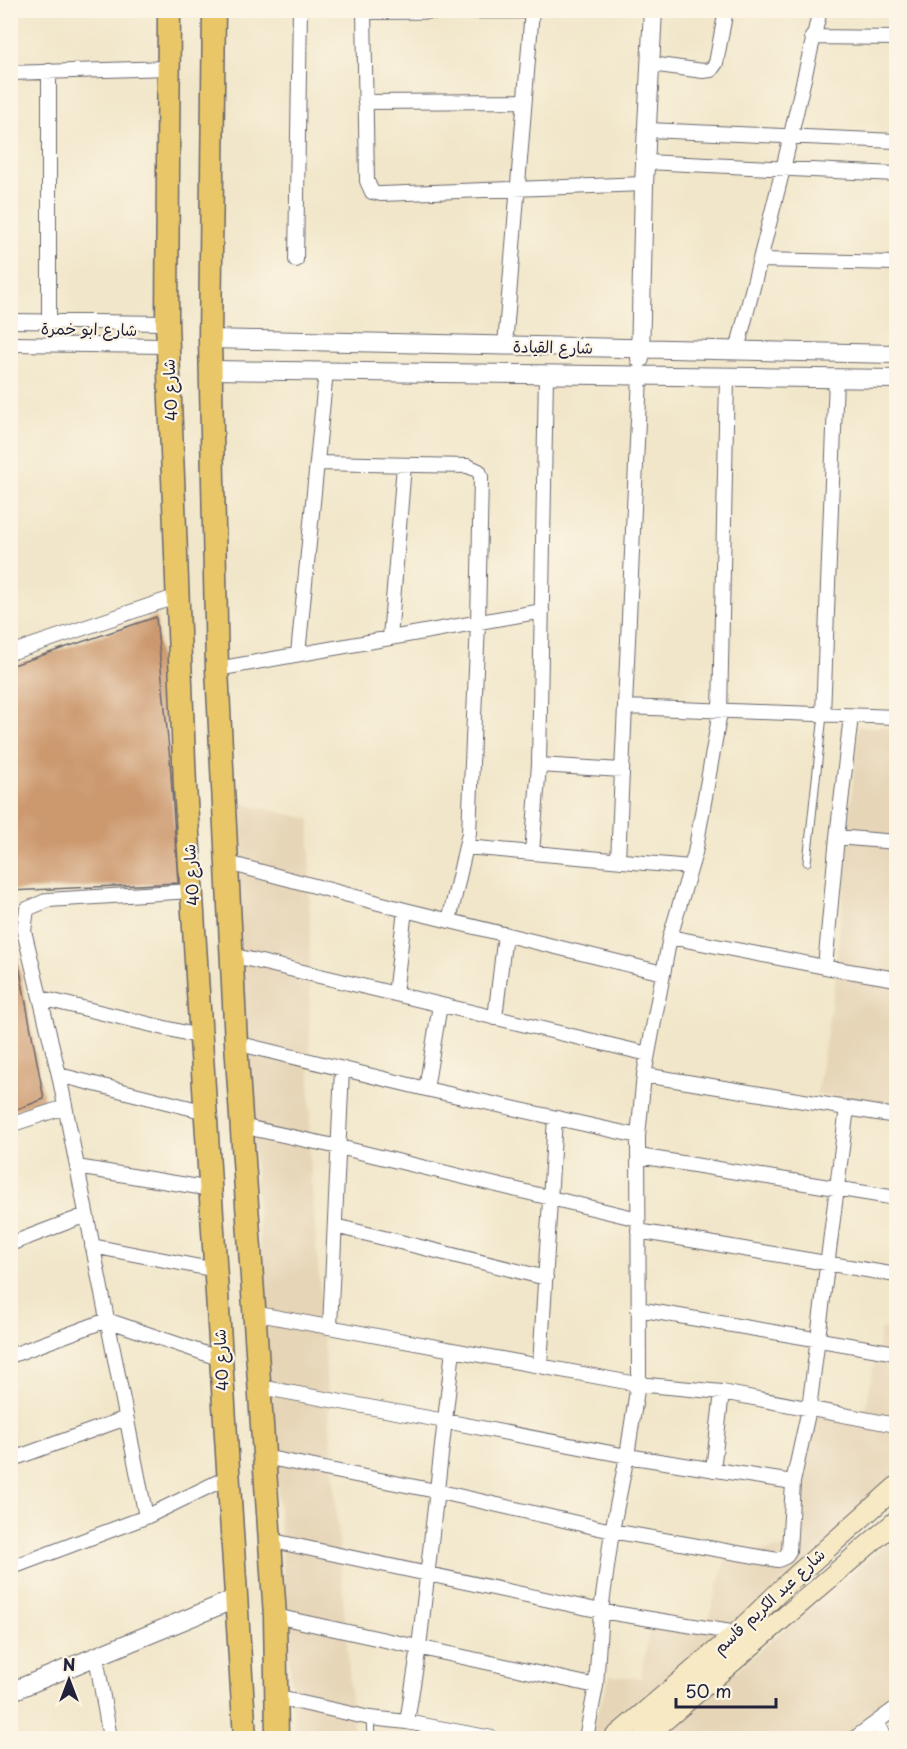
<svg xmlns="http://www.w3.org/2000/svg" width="907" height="1749" font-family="'Playpen Sans','Playpen Sans Arabic',sans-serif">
<rect width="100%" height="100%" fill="#fcf5e5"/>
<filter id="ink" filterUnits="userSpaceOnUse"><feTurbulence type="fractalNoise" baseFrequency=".0167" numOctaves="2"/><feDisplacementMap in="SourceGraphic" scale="12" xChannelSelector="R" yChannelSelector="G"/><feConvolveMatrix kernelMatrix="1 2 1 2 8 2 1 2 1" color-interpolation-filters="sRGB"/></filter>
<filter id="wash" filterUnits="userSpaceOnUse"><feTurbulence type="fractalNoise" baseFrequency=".008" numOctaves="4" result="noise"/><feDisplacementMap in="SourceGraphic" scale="24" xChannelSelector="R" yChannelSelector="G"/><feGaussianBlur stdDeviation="1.35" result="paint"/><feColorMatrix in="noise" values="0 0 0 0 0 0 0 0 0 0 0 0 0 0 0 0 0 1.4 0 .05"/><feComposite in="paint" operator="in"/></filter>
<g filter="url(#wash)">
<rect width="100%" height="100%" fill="#f1e6c9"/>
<!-- built -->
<path fill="#e6d5b7" d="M 858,727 L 896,727 L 896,1107 L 817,1094 L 835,981 Z
M 229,801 L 310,819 L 310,1162 L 354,1738 L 295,1738 Z
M 881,1329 L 896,1333 L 896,1490 L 596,1738 L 491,1738 L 491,1735 L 589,1738 L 610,1676 L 641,1678 L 651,1616 L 706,1626 L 728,1552 L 789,1548 L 812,1415 L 864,1414 Z
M 896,1536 L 896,1693 L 858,1728 L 844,1738 L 656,1738 Z"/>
<g id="blocks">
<!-- building -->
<path fill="#cc996e" d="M 156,617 L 170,760 L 178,883 L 10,891 L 10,666 Z
M 10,950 L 16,950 L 44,1099 L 10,1112 Z"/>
</g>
</g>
<g filter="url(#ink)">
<use href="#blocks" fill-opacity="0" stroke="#6a676d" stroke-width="1.5"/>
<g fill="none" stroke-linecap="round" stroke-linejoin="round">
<!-- service casing -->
<g stroke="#6a676d" stroke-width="9">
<path id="service" d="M 807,862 L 823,715
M 370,1718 L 371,1738"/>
</g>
<!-- minor casing -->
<g stroke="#6a676d" stroke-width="16">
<path id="minor" d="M 364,10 L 367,181 L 372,192 L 381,194 L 644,184
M 364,12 L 532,11
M 812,37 L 896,38
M 651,64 L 703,71 L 711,70 L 716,63 L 726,10
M 49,71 L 49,322
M 10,73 L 168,68
M 365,102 L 524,101
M 648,130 L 896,141
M 646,162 L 896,174
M 296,260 L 300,10
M 760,260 L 896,263
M 10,321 L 167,323
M 10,344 L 168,346
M 505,346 L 532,10
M 737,350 L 783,169 L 820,10
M 317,463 L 468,466 L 479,471 L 481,477 L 478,623 L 469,833 L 449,921
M 390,638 L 404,465
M 10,653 L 178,596
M 298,654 L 326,371
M 217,669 L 542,611
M 625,707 L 896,717
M 823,715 L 836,378
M 539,765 L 622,770
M 837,837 L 896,842
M 466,847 L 690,867
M 532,853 L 539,765 L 546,374
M 618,860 L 640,376
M 228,863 L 405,910 L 663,973
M 670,937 L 825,967 L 896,979
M 231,955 L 648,1054
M 825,967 L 837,837 L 851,716
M 395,994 L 405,910
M 41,998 L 202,1037
M 495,1018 L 505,934
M 236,1043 L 426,1089 L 638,1136
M 59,1075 L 206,1112
M 644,1075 L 896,1116
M 426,1089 L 440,1005
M 10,1125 L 65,1107
M 241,1126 L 339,1147 L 638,1219
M 639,1156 L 896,1198
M 77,1167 L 211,1189
M 335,1226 L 546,1278
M 638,1231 L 896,1275
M 10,1244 L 86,1215
M 92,1246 L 216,1270
M 638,1309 L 896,1353
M 253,1313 L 637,1384 L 722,1392 L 896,1425
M 330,1327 L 342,1070
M 10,1356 L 107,1320 L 221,1359
M 540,1366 L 555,1118
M 260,1387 L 445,1421 L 627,1456 L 793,1482
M 264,1457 L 436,1491 L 612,1531 L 778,1560 L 785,1557 L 789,1551 L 793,1482 L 809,1409 L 847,1108
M 10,1460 L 126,1418
M 713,1470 L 722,1392
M 146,1517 L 59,1075 L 24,931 L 27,909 L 48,900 L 192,891
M 269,1540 L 601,1611 L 737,1633
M 10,1568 L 146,1517 L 228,1477
M 275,1616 L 596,1686
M 96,1656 L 110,1738
M 275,1697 L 370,1718 L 407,1722 L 492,1738
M 407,1722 L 419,1647 L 453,1350
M 877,1722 L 884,1738
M 586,1738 L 596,1686 L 601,1611 L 612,1531 L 627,1456 L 639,1377 L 638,1136 L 644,1075 L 670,937 L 695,853 L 720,712 L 727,377
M 855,1738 L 896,1708"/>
</g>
<!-- tertiary casing -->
<g stroke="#6a676d" stroke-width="20">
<path id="tertiary" d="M 210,339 L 896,354
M 640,359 L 644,184 L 653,10
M 211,370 L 896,379
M 10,1692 L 235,1599"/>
</g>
<!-- secondary casing -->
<g stroke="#6a676d" stroke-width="22">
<path id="secondary" d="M 614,1738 L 737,1633 L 788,1583 L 896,1487
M 644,1738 L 896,1521"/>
</g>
<!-- primary casing -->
<g stroke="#6a676d" stroke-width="25">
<path id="primary" d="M 169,10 L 167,323 L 185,786 L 245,1738
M 214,10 L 210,339 L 217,669 L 236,1043 L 275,1616 L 277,1738"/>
</g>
<!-- service -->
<use href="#service" stroke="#fff" stroke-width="7"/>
<!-- minor -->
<use href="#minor" stroke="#fff" stroke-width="14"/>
<!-- tertiary -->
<use href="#tertiary" stroke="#fff" stroke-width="18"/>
<!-- secondary -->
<use href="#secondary" stroke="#f6e9c3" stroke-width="20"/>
<!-- primary -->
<use href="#primary" stroke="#e9c769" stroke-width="22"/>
</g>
</g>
<g text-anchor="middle" stroke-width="4.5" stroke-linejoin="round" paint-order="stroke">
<!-- street labels -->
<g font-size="16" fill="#22223b" stroke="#fcf5e5">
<text transform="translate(89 329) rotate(1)" y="6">شارع ابو خمرة</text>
<text transform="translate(553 347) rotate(1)" y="6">شارع القيادة</text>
<text transform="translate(170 390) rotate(-93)" y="6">شارع 40</text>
<text transform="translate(191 875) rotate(-94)" y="6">شارع 40</text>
<text transform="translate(221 1360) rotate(-93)" y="6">شارع 40</text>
<text transform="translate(769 1601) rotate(-43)" y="6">شارع عبد الكريم قاسم</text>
</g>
</g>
<!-- margin -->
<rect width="907" height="1749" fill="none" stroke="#fcf5e5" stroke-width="36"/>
<!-- north arrow -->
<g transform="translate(69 1680)" stroke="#fcf5e5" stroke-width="4.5" paint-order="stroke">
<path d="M0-4.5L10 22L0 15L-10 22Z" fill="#22223b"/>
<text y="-9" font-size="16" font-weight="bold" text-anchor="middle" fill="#22223b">N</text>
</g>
<!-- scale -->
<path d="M676 1698v9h100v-9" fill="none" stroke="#22223b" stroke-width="3"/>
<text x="685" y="1698" font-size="18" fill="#22223b" stroke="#fcf5e5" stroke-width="4.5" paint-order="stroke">50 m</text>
</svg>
